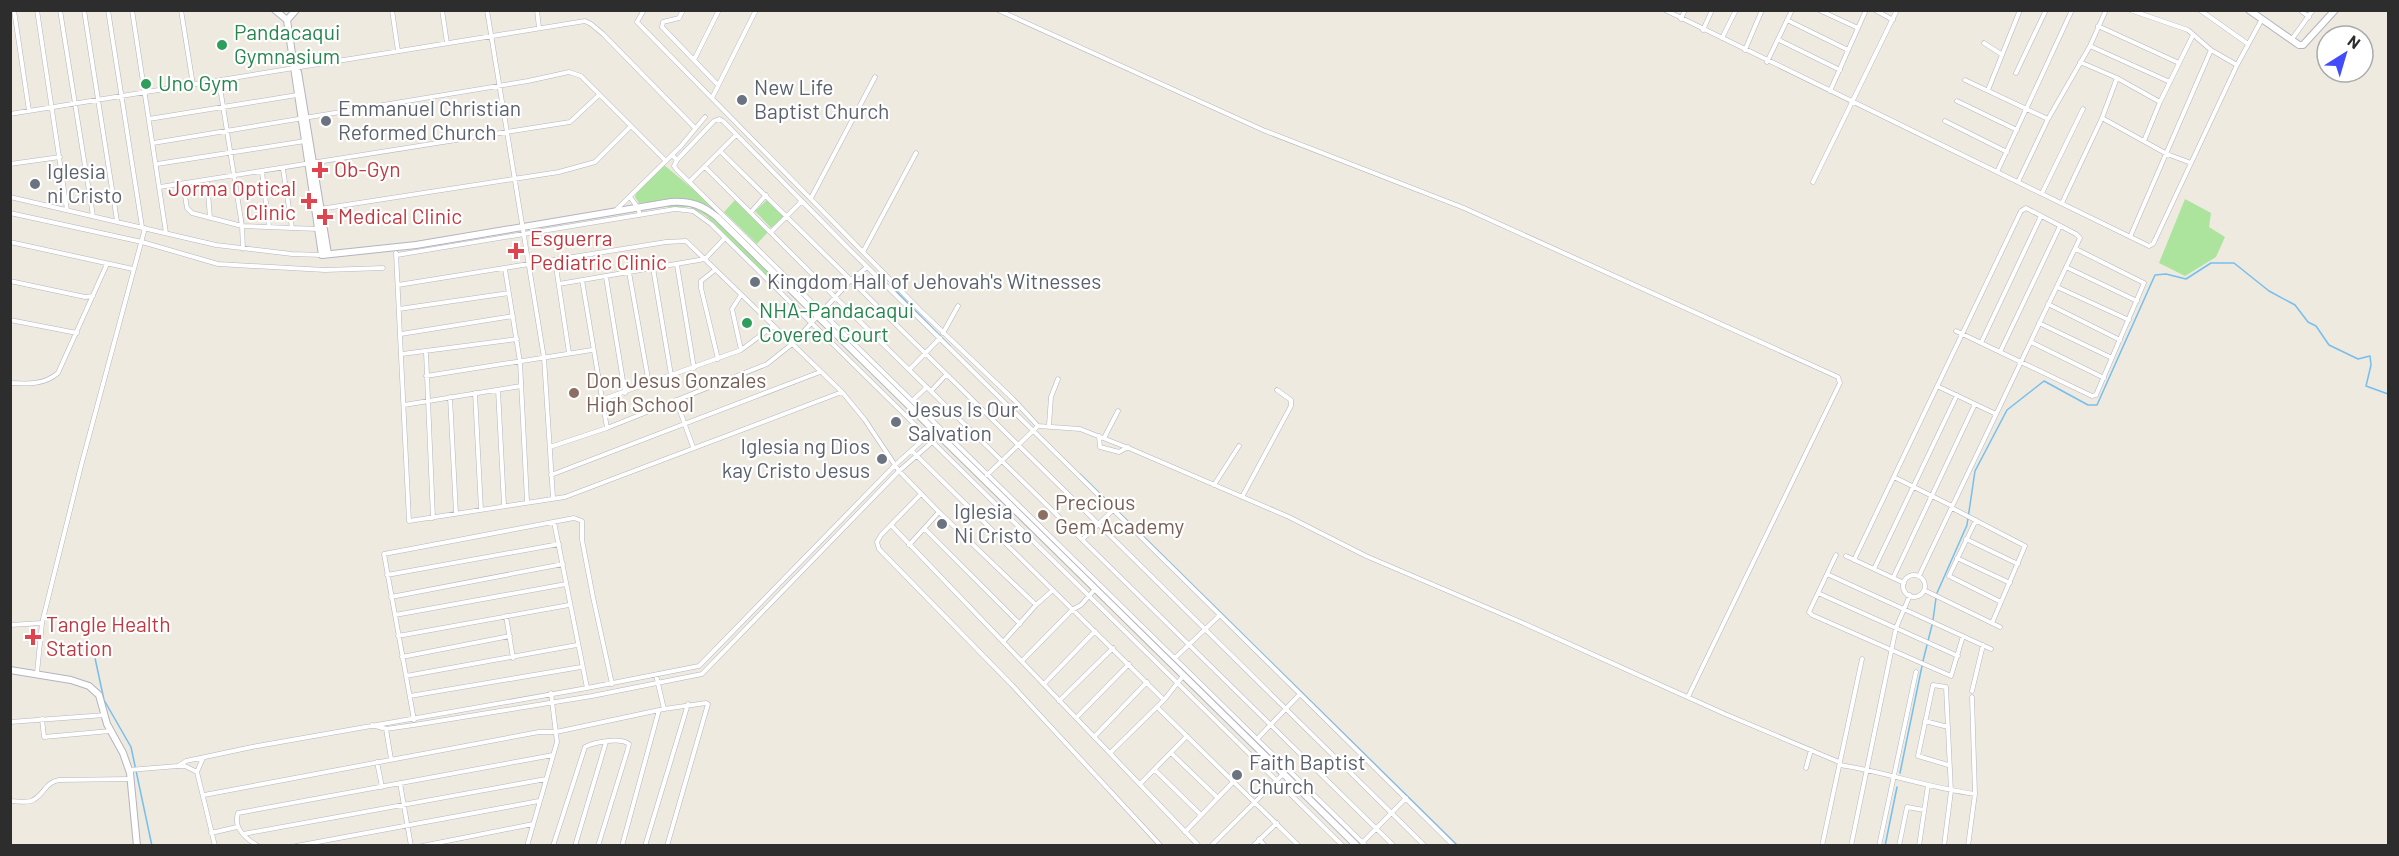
<svg xmlns="http://www.w3.org/2000/svg" width="2399" height="856" font-family="Barlow,sans-serif">
<rect width="100%" height="100%" fill="#eeeae0"/>
<!-- green -->
<path fill="#ace49e" d="M 664,165 L 711,204 L 818,309 L 816,311 L 709,206 L 690,199 L 639,203 L 635,197 L 637,191 Z
M 2185,199 L 2211,213 L 2209,227 L 2225,237 L 2216,257 L 2185,276 L 2159,263 Z
M 735,200 L 768,232 L 757,244 L 724,212 Z
M 767,200 L 784,217 L 771,228 L 755,211 Z
M 679,202 L 705,210 L 777,279 L 777,283 L 772,282 L 706,216 L 690,207 L 666,207 Z"/>
<g fill="none" stroke-linecap="round" stroke-linejoin="round">
<!-- stream -->
<path stroke="#75beee" stroke-width="1.5" d="M 895,290 L 950,346
M 1080,474 L 1458,846
M 1937,593 L 1967,525 L 1975,471 L 2007,410 L 2044,381 L 2088,405 L 2097,405 L 2155,275 L 2166,274 L 2186,279 L 2211,263 L 2234,263 L 2269,291 L 2295,305 L 2308,322 L 2316,326 L 2329,345 L 2358,359 L 2370,356 L 2371,365 L 2366,386 L 2388,394
M 1933,620 L 1936,598
M 92,644 L 104,700 L 131,747 L 152,846
M 1923,661 L 1932,625
M 1900,773 L 1922,666
M 1885,846 L 1897,787"/>
<!-- street casing -->
<g stroke="#b3b4c0" stroke-width="5">
<path id="street" d="M 14,10 L 29,111
M 37,10 L 67,210
M 60,10 L 93,216
M 84,10 L 117,221
M 108,10 L 142,227
M 132,10 L 166,233
M 181,10 L 193,85
M 392,10 L 398,51
M 442,10 L 447,43
M 487,10 L 544,358 L 553,498
M 537,10 L 539,28
M 644,10 L 637,22 L 921,311 L 1013,399 L 1038,426
M 683,10 L 679,18 L 663,22 L 662,27 L 718,85
M 998,10 L 1263,130 L 1464,208 L 1838,377 L 1840,383 L 1688,697
M 1665,10 L 2149,246 L 2153,244 L 2155,240 L 2237,65 L 2262,19
M 1819,10 L 1858,28
M 1875,10 L 1893,20
M 2130,10 L 2188,30 L 2211,50 L 2237,65
M 2200,10 L 2248,44
M 2300,10 L 2309,17
M 1681,19 L 1685,10
M 1787,20 L 1848,50
M 2098,26 L 2179,63
M 1703,30 L 1712,10
M 1722,38 L 1736,10
M 2292,39 L 2313,10
M 1779,40 L 1840,70
M 1984,43 L 2001,54
M 2090,46 L 2170,82
M 1745,50 L 1762,10
M 694,60 L 719,10
M 1767,62 L 1792,10
M 2080,62 L 2117,78 L 2160,102
M 2016,73 L 2046,10
M 1965,80 L 2048,119
M 219,81 L 242,226 L 243,249
M 1988,90 L 2020,10
M 1830,91 L 1866,10
M 712,98 L 756,10
M 1957,101 L 2017,130
M 10,114 L 585,21 L 591,24 L 603,34 L 695,128
M 2102,118 L 2167,154 L 2191,163
M 149,119 L 297,95
M 1945,121 L 2007,152
M 2144,141 L 2160,102 L 2193,35
M 153,143 L 528,81 L 569,72 L 581,76 L 666,161
M 720,151 L 1425,846
M 672,155 L 677,160 L 674,166 L 677,170 L 1366,846
M 677,160 L 714,121 L 719,119 L 723,121 L 845,245 L 1454,846
M 10,164 L 60,157
M 157,164 L 305,141
M 705,167 L 836,298 L 1394,846
M 283,169 L 292,228
M 262,172 L 269,226
M 1997,172 L 2072,10
M 207,180 L 210,218
M 690,181 L 736,135
M 1813,182 L 1897,10
M 2018,182 L 2048,119 L 2090,46 L 2106,10
M 183,184 L 187,208 L 192,213 L 242,226 L 318,229
M 160,187 L 570,122 L 599,95
M 2042,193 L 2083,109
M 10,197 L 216,245 L 292,254 L 322,255
M 630,197 L 638,208 L 640,215
M 811,198 L 875,77
M 2062,203 L 2102,118 L 2117,78
M 320,209 L 559,172 L 595,162 L 630,127
M 617,209 L 681,146 L 705,117
M 751,212 L 766,195
M 10,213 L 142,242 L 218,264 L 325,270 L 383,268
M 771,232 L 802,201
M 2130,237 L 2211,50
M 10,242 L 133,269
M 863,252 L 916,153
M 396,253 L 409,521 L 565,497 L 842,392
M 397,255 L 675,209 L 693,211 L 711,224 L 1343,846
M 555,260 L 569,353
M 677,265 L 694,368
M 2066,267 L 2137,301
M 653,268 L 671,375
M 505,269 L 520,362 L 527,501
M 715,270 L 701,281 L 701,288 L 718,359
M 629,272 L 649,384
M 606,277 L 625,393
M 582,280 L 607,428
M 10,281 L 85,297 L 93,296
M 559,284 L 705,259 L 725,238
M 398,285 L 666,242 L 686,241 L 842,392 L 865,420 L 899,471 L 939,512 L 1036,605
M 2057,287 L 2129,320
M 741,295 L 732,309 L 741,350
M 2048,304 L 2120,340
M 399,309 L 509,293
M 10,320 L 77,333
M 2039,323 L 2112,358
M 1956,331 L 2092,396 L 2096,395 L 2144,283 L 2076,249
M 943,333 L 958,306
M 401,334 L 513,316
M 2031,342 L 2104,378
M 1981,343 L 2041,216
M 426,352 L 433,518
M 2000,352 L 2060,226
M 402,354 L 517,339
M 910,369 L 940,338
M 426,376 L 592,350
M 10,383 C 28,384 44,385 58,373 L 107,264
M 1937,386 L 1996,414
M 498,390 L 504,505
M 931,391 L 946,375
M 475,393 L 481,510
M 450,397 L 456,513
M 601,400 L 741,350 L 773,326
M 676,400 L 693,447
M 913,400 L 927,387
M 404,405 L 521,386
M 1049,425 L 1051,397 L 1058,379
M 1099,436 L 1100,447 L 1119,452 L 1128,447
M 1104,438 L 1118,411
M 550,447 L 607,428 L 767,364 L 792,344 L 850,281 L 867,267
M 912,451 L 1164,700
M 551,475 L 820,372
M 987,475 L 1038,426 L 1080,429 L 1131,449 L 1289,517 L 1366,556 L 1523,623 L 1725,714 L 1839,762
M 1894,477 L 1952,506
M 1214,485 L 1239,446
M 921,494 L 881,535 L 877,542 L 879,549 L 1012,685 L 1161,846
M 1242,497 L 1291,406 L 1291,400 L 1277,390
M 1952,508 L 2025,546 L 1992,623
M 1976,520 L 1949,576 L 2001,602
M 554,522 L 587,688
M 891,525 L 1199,846
M 925,529 L 1020,624
M 1083,539 L 1113,510
M 1966,539 L 2018,564
M 909,545 L 939,512
M 1836,555 L 1809,612 L 1812,615 L 1951,676 L 1963,636
M 1846,556 L 1904,583
M 1957,558 L 2010,583
M 1854,560 L 2021,211 L 2026,208 L 2076,234 L 2080,238 L 1919,576
M 1874,569 L 1957,395
M 1827,574 L 1991,649
M 387,575 L 559,544
M1903 586a11 11 0 1 1 22 0a11 11 0 1 1-22 0Z
M 1893,578 L 1975,404
M 1924,590 L 2000,627
M 1818,593 L 1958,656
M 391,597 L 563,564
M 395,615 L 566,584
M 506,616 L 513,658
M 10,625 L 42,623
M 398,636 L 569,605
M 1003,642 L 1036,605 L 1053,590
M 402,657 L 510,636
M 1175,658 L 1220,615
M 1022,661 L 1072,610 L 1081,605 L 1095,589
M 37,673 L 42,623 L 81,466 L 145,228
M 656,675 L 664,709
M 406,676 L 577,645
M 1044,684 L 1095,631
M 1972,691 L 1983,645
M 410,696 L 581,667
M 1059,701 L 1113,648
M 1157,707 L 1299,846
M 1076,718 L 1129,664
M 42,719 L 44,737 L 110,731
M 414,720 L 384,554 L 574,518 L 582,521 L 582,540 L 593,597 L 612,684
M 1925,721 L 1948,727
M 10,722 L 105,715
M 372,725 L 386,729 L 414,725 L 592,696 L 702,674 L 899,471 L 939,436
M 386,729 L 391,759
M 1094,737 L 1147,682
M 1257,739 L 1300,694
M 1110,753 L 1164,700 L 1183,676
M 1171,753 L 1218,798
M 377,762 L 382,787
M 1840,765 C 1886,772 1929,788 1975,794
M 178,766 L 186,761 L 252,747 L 587,688 L 699,666 L 895,465 L 934,430
M 1806,768 L 1811,750
M 129,770 L 178,766 L 185,766 L 197,772 L 215,846
M 1155,770 L 1201,815
M 197,772 L 203,758
M 400,783 L 411,846
M 1140,784 L 1187,736
M 204,795 L 539,732 L 556,732 L 664,709 L 706,703 L 708,704 L 667,846
M 10,801 C 17,801 25,803 31,801 C 43,797 45,782 59,780 L 130,779
M 1185,832 L 1234,781
M 211,833 L 237,827
M 243,834 L 546,779
M 1259,839 L 1265,846
M 1363,842 L 1406,798
M 258,846 C 245,838 233,828 238,813 L 553,755
M 296,846 L 539,801
M 422,846 L 533,824
M 527,846 L 557,742 L 551,693
M 553,846 L 585,747 C 595,742 620,737 629,744 L 627,752 L 598,846
M 575,846 L 606,742
M 622,846 L 659,710
M 645,846 L 688,704
M 1211,846 L 1284,773
M 1253,846 L 1277,823
M 1822,846 L 1862,659
M 1851,846 L 1896,628 L 1910,595
M 1879,846 L 1916,672
M 1899,846 L 1907,807 L 1924,810
M 1919,846 L 1928,785
M 1944,846 L 1951,791 L 1946,687 L 1933,685 L 1918,756 L 1948,765
M 1968,846 L 1975,794 L 1972,697"/>
</g>
<!-- secondary casing -->
<g stroke="#b3b4c0" stroke-width="8">
<path id="secondary" d="M 275,10 L 287,20 L 296,10
M 2249,10 L 2299,45 L 2303,45 L 2335,10
M 287,20 L 322,255 L 416,245 L 671,202 C 691,201 702,205 717,217 L 1357,846
M 298,72 L 328,254
M 10,670 L 71,680 L 89,686 L 99,695 L 107,724 L 123,753 L 130,773 L 137,846"/>
</g>
<!-- street -->
<use href="#street" stroke="#fff" stroke-width="4"/>
<!-- secondary -->
<use href="#secondary" stroke="#fff" stroke-width="6"/>
</g>
<!-- markers -->
<g fill="#2e9e5b" stroke="#fff" stroke-width="2">
<circle cx="222" cy="45" r="6"/>
<circle cx="146" cy="84" r="6"/>
<circle cx="747" cy="323" r="6"/>
</g>
<g fill="#6b7280" stroke="#fff" stroke-width="2">
<circle cx="742" cy="100" r="6"/>
<circle cx="326" cy="121" r="6"/>
<circle cx="35" cy="184" r="6"/>
<circle cx="755" cy="282" r="6"/>
<circle cx="896" cy="422" r="6"/>
<circle cx="882" cy="459" r="6"/>
<circle cx="942" cy="524" r="6"/>
<circle cx="1237" cy="775" r="6"/>
</g>
<g fill="#e0444e" stroke="#fff" stroke-width="2">
<path d="M317 161h6v6h6v6h-6v6h-6v-6h-6v-6h6z"/>
<path d="M306 192h6v6h6v6h-6v6h-6v-6h-6v-6h6z"/>
<path d="M322 208h6v6h6v6h-6v6h-6v-6h-6v-6h6z"/>
<path d="M513 242h6v6h6v6h-6v6h-6v-6h-6v-6h6z"/>
<path d="M30 628h6v6h6v6h-6v6h-6v-6h-6v-6h6z"/>
</g>
<g fill="#8d6e63" stroke="#fff" stroke-width="2">
<circle cx="574" cy="393" r="6"/>
<circle cx="1043" cy="515" r="6"/>
</g>
<g text-anchor="middle" stroke-width="4.5" stroke-linejoin="round" paint-order="stroke">
<!-- leisure labels -->
<g font-size="21" fill="#27864d" stroke="#fff" text-anchor="start">
<text x="234" y="40">Pandacaqui<tspan x="234" dy="24">Gymnasium</tspan></text>
<text x="158" y="91">Uno Gym</text>
<text x="759" y="318">NHA-Pandacaqui<tspan x="759" dy="24">Covered Court</tspan></text>
</g>
<!-- worship labels -->
<g font-size="21" fill="#5b616d" stroke="#fff" text-anchor="start">
<text x="754" y="95">New Life<tspan x="754" dy="24">Baptist Church</tspan></text>
<text x="338" y="116">Emmanuel Christian<tspan x="338" dy="24">Reformed Church</tspan></text>
<text x="47" y="179">Iglesia<tspan x="47" dy="24">ni Cristo</tspan></text>
<text x="767" y="289">Kingdom Hall of Jehovah's Witnesses</text>
<text x="908" y="417">Jesus Is Our<tspan x="908" dy="24">Salvation</tspan></text>
<text x="870" y="454" text-anchor="end">Iglesia ng Dios<tspan x="870" dy="24">kay Cristo Jesus</tspan></text>
<text x="954" y="519">Iglesia<tspan x="954" dy="24">Ni Cristo</tspan></text>
<text x="1249" y="770">Faith Baptist<tspan x="1249" dy="24">Church</tspan></text>
</g>
<!-- health labels -->
<g font-size="21" fill="#be3a42" stroke="#fff" text-anchor="start">
<text x="334" y="177">Ob-Gyn</text>
<text x="296" y="196" text-anchor="end">Jorma Optical<tspan x="296" dy="24">Clinic</tspan></text>
<text x="338" y="224">Medical Clinic</text>
<text x="530" y="246">Esguerra<tspan x="530" dy="24">Pediatric Clinic</tspan></text>
<text x="46" y="632">Tangle Health<tspan x="46" dy="24">Station</tspan></text>
</g>
<!-- education labels -->
<g font-size="21" fill="#785e54" stroke="#fff" text-anchor="start">
<text x="586" y="388">Don Jesus Gonzales<tspan x="586" dy="24">High School</tspan></text>
<text x="1055" y="510">Precious<tspan x="1055" dy="24">Gem Academy</tspan></text>
</g>
</g>
<!-- border -->
<rect width="2399" height="856" fill="none" stroke="#2d2d2d" stroke-width="24"/>
<!-- north arrow -->
<g transform="translate(2345 54) rotate(37)"><circle r="28" fill="#ffffff" stroke="#ababab" stroke-width="1.5"/>
<path d="M0-4.5L10 22L0 15L-10 22Z" fill="#434cf9"/>
<text y="-9" font-size="16" font-weight="bold" text-anchor="middle" fill="#2d2d2d">N</text>
</g>
</svg>
